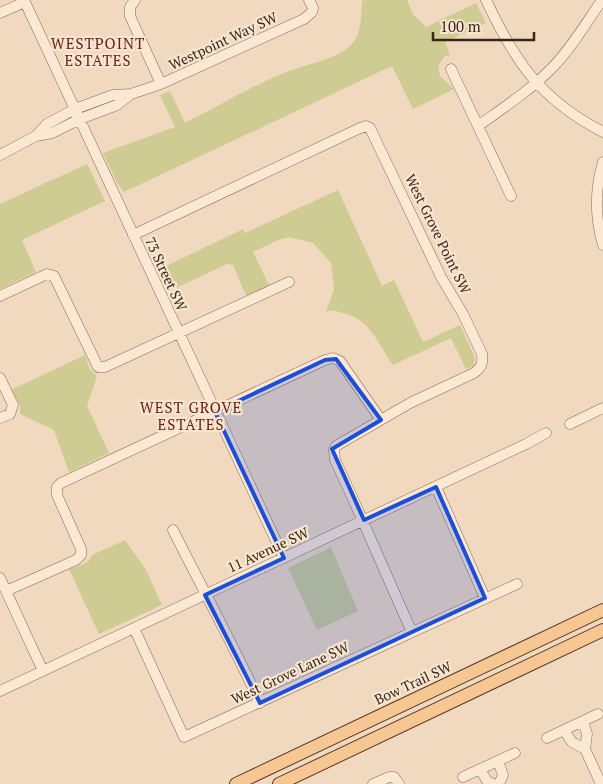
<svg xmlns="http://www.w3.org/2000/svg" width="603" height="784" font-family="'PT Serif',serif">
<rect width="100%" height="100%" fill="#f0d9be"/>
<!-- green -->
<path fill="#cecc92" d="M 365,0 L 407,0 L 413,14 L 426,27 L 476,3 L 486,23 L 445,42 L 450,55 L 445,56 L 438,66 L 440,76 L 454,89 L 413,109 L 392,66 L 124,192 L 120,186 L 118,185 L 103,153 L 175,127 L 160,95 L 170,91 L 185,123 C 218,106 250,87 284,73 C 303,65 338,59 351,45 C 362,34 361,16 362,1 Z
M 87,164 L 105,201 L 22,240 L 36,272 L 0,289 L 0,204 Z
M 338,190 L 382,286 L 394,280 L 423,342 L 460,325 L 475,358 L 473,366 L 466,369 L 451,338 L 393,365 C 378,344 370,318 342,313 C 336,311 332,309 326,312 L 334,289 L 331,263 L 313,243 L 289,237 L 278,240 L 253,252 L 269,285 L 246,296 L 233,265 L 227,264 L 170,291 L 160,269 L 243,229 L 245,233 Z
M 85,355 L 90,370 L 97,376 L 87,406 L 109,453 L 69,472 L 54,430 L 20,414 L 20,405 L 11,390 Z
M 125,540 L 146,570 L 162,605 L 99,634 L 69,569 C 78,565 88,566 92,555 Z
M 331,547 L 358,611 L 317,630 L 288,568 Z"/>
<g fill="none" stroke-linecap="round" stroke-linejoin="round">
<!-- minor casing -->
<g stroke="#896956" stroke-width="11">
<path id="minor" d="M 24,0 L 284,558
M 135,0 L 130,7 L 130,16 L 161,84
M 486,0 C 515,62 541,100 603,132
M 0,13 L 25,2
M 451,69 L 511,196
M 478,126 C 503,108 529,91 551,69 C 571,49 586,23 602,0
M 36,136 L 52,133 L 80,119 L 117,105 L 130,95
M 0,155 L 36,136 L 47,124 L 75,109 L 113,95 L 131,94 L 161,84 L 304,19 L 312,12 L 313,8 L 309,0
M 603,162 C 595,189 595,218 603,245
M 133,235 L 358,129 L 366,126 L 370,128 L 441,277 L 463,314 L 482,354 C 483,363 482,367 474,373 L 410,403 L 336,446 L 334,450 L 335,460 C 362,517 386,575 412,632
M 0,296 L 47,274 L 54,276 L 98,367 L 105,367 L 289,282
M 0,378 L 13,405 L 10,414 L 0,418
M 570,424 L 603,408
M 436,487 L 485,598
M 173,530 C 202,588 233,644 260,703
M 0,578 L 43,671
M 6,591 L 76,560 L 81,555 L 81,549 L 57,495 L 57,487 L 61,483 L 325,360 L 333,358 L 340,361 L 381,420
M 134,628 L 184,737 L 517,584
M 0,691 L 526,444 L 546,433
M 583,721 L 587,734 L 585,749 L 601,784
M 564,730 L 572,742 L 585,749
M 547,738 L 598,714
M 498,761 L 503,775 L 499,784
M 480,769 L 487,781 L 493,784
M 463,777 L 515,753
M 373,784 L 389,777 L 394,777 L 399,784"/>
</g>
<!-- major casing -->
<g stroke="#57382b" stroke-width="14">
<path id="major" d="M 236,784 L 603,610
M 279,784 L 603,630"/>
</g>
<!-- minor -->
<use href="#minor" stroke="#fbe8d2" stroke-width="10"/>
<!-- major -->
<use href="#major" stroke="#f6c793" stroke-width="12"/>
</g>
<!-- marked area -->
<path fill="#1d4ed8" fill-opacity="0.2" stroke="#1d4ed8" stroke-width="4" stroke-linejoin="round" d="M 336,359 L 381,420 L 332,449 L 364,520 L 436,487 L 485,598 L 260,703 L 205,595 L 284,558 L 215,412 L 325,360 Z"/>
<g text-anchor="middle" stroke-width="4.5" stroke-linejoin="round" paint-order="stroke">
<!-- street labels -->
<g font-size="14" fill="#38251c" stroke="#f7e5ce">
<text transform="translate(223 41) rotate(-25)" y="5">Westpoint Way SW</text>
<text transform="translate(438 234) rotate(64)" y="5">West Grove Point SW</text>
<text transform="translate(166 274) rotate(65)" y="5">73 Street SW</text>
<text transform="translate(268 550) rotate(-25)" y="5">11 Avenue SW</text>
<text transform="translate(290 673) rotate(-25)" y="5">West Grove Lane SW</text>
<text transform="translate(413 683) rotate(-25)" y="5">Bow Trail SW</text>
</g>
<!-- neighbourhood labels -->
<g font-size="15" letter-spacing="1" fill="#671c19" stroke="#f7e5ce">
<text x="98" y="49">WESTPOINT<tspan x="98" dy="17">ESTATES</tspan></text>
<text x="191" y="413">WEST GROVE<tspan x="191" dy="17">ESTATES</tspan></text>
</g>
</g>
<!-- scale -->
<path d="M433 32v8h101v-8" fill="none" stroke="#38251c" stroke-width="2.5"/>
<text x="440" y="32" font-size="15" fill="#38251c" stroke="#f7e5ce" stroke-width="4" paint-order="stroke">100 m</text>
</svg>
